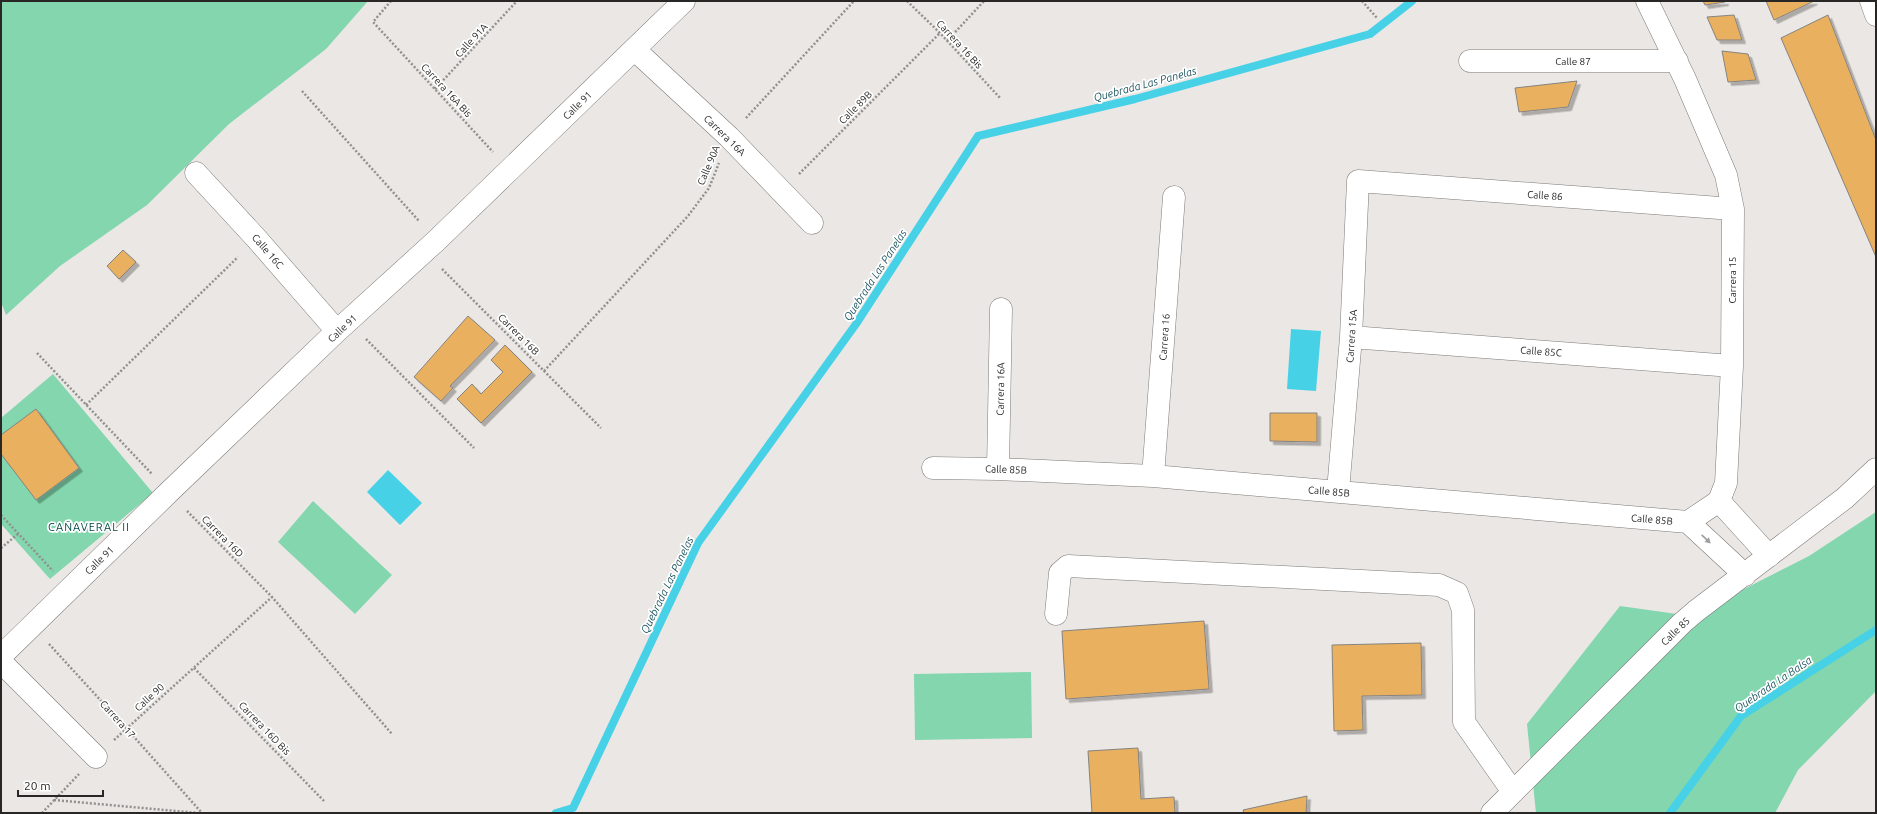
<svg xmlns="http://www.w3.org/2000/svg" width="1877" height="814" font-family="Ubuntu,sans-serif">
<defs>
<filter id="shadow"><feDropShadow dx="3.5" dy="3.5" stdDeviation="0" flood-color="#0004"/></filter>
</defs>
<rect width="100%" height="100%" fill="#eae7e4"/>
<!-- green -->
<path fill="#83d6ae" d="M 1,1 L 368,1 L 326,49 L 229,124 L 147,205 L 60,266 L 6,315 L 1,302 Z
M 53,374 L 153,493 L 50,579 L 1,524 L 1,418 Z
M 313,501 L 392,575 L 355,614 L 278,542 Z
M 1876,512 L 1876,691 L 1798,770 L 1775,813 L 1536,813 L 1527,724 L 1620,606 L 1691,616 L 1809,556 Z
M 1031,672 L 1032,738 L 915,740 L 914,674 Z"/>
<!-- water -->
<path fill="#46d1e7" d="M 1291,329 L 1321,331 L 1316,391 L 1287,389 Z
M 388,470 L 422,503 L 400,525 L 367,492 Z"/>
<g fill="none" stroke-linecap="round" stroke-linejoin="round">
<!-- stream -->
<path stroke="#46d1e7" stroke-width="8" d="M 556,813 L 573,808 L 698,543 L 856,324 L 978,136 L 1135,99 L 1370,34 L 1412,1
M 1670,813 L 1741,716 L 1876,630"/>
</g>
<!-- building -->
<path fill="#e9b05e" stroke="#858381" filter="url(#shadow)" d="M 1703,1 L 1725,1 L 1725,2 L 1705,5 Z
M 1766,1 L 1814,1 L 1774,20 Z
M 1734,15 L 1742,40 L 1717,40 L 1707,17 Z
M 1828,15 L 1876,140 L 1876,257 L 1781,38 Z
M 1722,51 L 1748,54 L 1756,80 L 1728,82 Z
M 1577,81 L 1568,107 L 1519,112 L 1515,88 Z
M 123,250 L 136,262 L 119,279 L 107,266 Z
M 468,316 L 495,340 L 450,386 L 453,388 L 441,401 L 414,377 Z
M 505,345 L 532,372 L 481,423 L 457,399 L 472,384 L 481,394 L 503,372 L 491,360 Z
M 36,409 L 79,468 L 36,500 L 1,454 L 1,435 Z
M 1270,413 L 1317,413 L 1317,442 L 1270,441 Z
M 1204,621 L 1209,689 L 1066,699 L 1062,631 Z
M 1421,643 L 1422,695 L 1362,696 L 1363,730 L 1334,731 L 1332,645 Z
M 1138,748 L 1141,799 L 1174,797 L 1175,813 L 1092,813 L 1088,751 Z
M 1307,796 L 1306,813 L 1244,813 L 1243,810 Z"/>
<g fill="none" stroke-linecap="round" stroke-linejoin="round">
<!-- minor casing -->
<g stroke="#7d7a78" stroke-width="23">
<path id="minor" d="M 1647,1 L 1685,79 L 1726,175 L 1733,209 L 1732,366 L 1726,483 L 1719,501
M 1871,1 L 1876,15
M 635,50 L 729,137 L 812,223
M 1470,61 L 1677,61
M 196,173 L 256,238 L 337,331
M 1351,337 L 1732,366
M 933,468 L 998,469 L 1153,476 L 1688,522 L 1719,501
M 998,469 L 1001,309
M 1153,476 L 1174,197
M 1338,491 L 1351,337 L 1358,181 L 1733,209
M 1719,501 L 1769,556
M 1688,522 L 1745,575
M 1056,614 L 1060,573 L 1068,566 L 1439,585 L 1457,593 L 1463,610 L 1464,722 L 1513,792
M 1,656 L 169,492 L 337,331 L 436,241 L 684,1
M 1,662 L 96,757
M 1492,813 L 1682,623 L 1696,611 L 1845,498 L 1876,469"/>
</g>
<!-- path -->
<path stroke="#92908e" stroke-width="2.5" stroke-dasharray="2 2" stroke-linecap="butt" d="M 391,1 L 373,22 L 493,152
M 907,1 L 940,33 L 1001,99
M 1362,1 L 1377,18
M 947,41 L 984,1
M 435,89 L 517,1
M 302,91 L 419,221
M 746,118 L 854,1
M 799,174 L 940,33
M 442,269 L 601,428
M 366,339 L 474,448
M 37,353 L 152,474
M 544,371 L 688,216 L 709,188 L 719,163
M 86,405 L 238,257
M 187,511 L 272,597 L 392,734
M 1,515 L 53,571
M 1,548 L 18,534
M 49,644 L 126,728 L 202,813
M 194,668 L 324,801
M 114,740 L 272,597
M 54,800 L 198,813
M 42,813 L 79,774"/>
<!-- minor -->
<use href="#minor" stroke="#fff" stroke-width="22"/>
</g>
<!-- one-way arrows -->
<defs><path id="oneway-solid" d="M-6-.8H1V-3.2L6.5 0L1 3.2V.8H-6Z"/></defs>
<use fill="#9e9e9d" href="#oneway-solid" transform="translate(1706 539) rotate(43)"/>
<g text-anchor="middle" stroke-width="3.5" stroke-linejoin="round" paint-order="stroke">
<!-- street labels -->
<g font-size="10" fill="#282726" stroke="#fff">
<text transform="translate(471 40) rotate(-47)" y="4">Calle 91A</text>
<text transform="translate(960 44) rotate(47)" y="4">Carrera 16 Bis</text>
<text x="1573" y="65">Calle 87</text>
<text transform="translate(447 90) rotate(47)" y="4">Carrera 16A Bis</text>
<text transform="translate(577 105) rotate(-44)" y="4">Calle 91</text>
<text transform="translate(855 107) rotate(-45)" y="4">Calle 89B</text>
<text transform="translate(725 135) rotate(44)" y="4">Carrera 16A</text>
<text transform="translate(708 165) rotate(-67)" y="4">Calle 90A</text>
<text transform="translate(1545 195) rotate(4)" y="4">Calle 86</text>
<text transform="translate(268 251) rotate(49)" y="4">Calle 16C</text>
<text transform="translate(1732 280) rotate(-90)" y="4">Carrera 15</text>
<text transform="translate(342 328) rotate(-43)" y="4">Calle 91</text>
<text transform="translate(519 334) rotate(45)" y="4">Carrera 16B</text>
<text transform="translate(1351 336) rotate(-86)" y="4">Carrera 15A</text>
<text transform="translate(1164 337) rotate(-86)" y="4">Carrera 16</text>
<text transform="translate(1541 351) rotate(4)" y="4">Calle 85C</text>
<text transform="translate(1000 389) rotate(-89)" y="4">Carrera 16A</text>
<text transform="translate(1006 469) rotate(2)" y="4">Calle 85B</text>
<text transform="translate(1329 491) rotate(5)" y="4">Calle 85B</text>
<text transform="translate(1652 519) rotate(5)" y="4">Calle 85B</text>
<text transform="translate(223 536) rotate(45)" y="4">Carrera 16D</text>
<text transform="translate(99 560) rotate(-44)" y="4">Calle 91</text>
<text transform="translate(1675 631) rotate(-44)" y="4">Calle 85</text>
<text transform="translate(149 697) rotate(-42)" y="4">Calle 90</text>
<text transform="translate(118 719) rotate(48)" y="4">Carrera 17</text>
<text transform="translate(265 728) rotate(46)" y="4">Carrera 16D Bis</text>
</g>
<!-- water labels -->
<g font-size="11" font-style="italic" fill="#1e5760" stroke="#fff">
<text transform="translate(1145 84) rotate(-15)" y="4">Quebrada Las Panelas</text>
<text transform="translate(875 275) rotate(-57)" y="4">Quebrada Las Panelas</text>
<text transform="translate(667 585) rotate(-64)" y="4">Quebrada Las Panelas</text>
<text transform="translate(1773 684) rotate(-34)" y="4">Quebrada La Balsa</text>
</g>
<!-- neighbourhood labels -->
<g font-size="11" letter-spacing="1" fill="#014544" stroke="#fff">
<text x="89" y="531">CAÑAVERAL II</text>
</g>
</g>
<!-- border -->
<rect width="1877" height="814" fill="none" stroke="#282726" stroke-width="4"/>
<!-- scale -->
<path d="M18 790v6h85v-6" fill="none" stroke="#282726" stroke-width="2"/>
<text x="24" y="790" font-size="12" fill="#282726" stroke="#ffffff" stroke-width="3" paint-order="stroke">20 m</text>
</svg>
